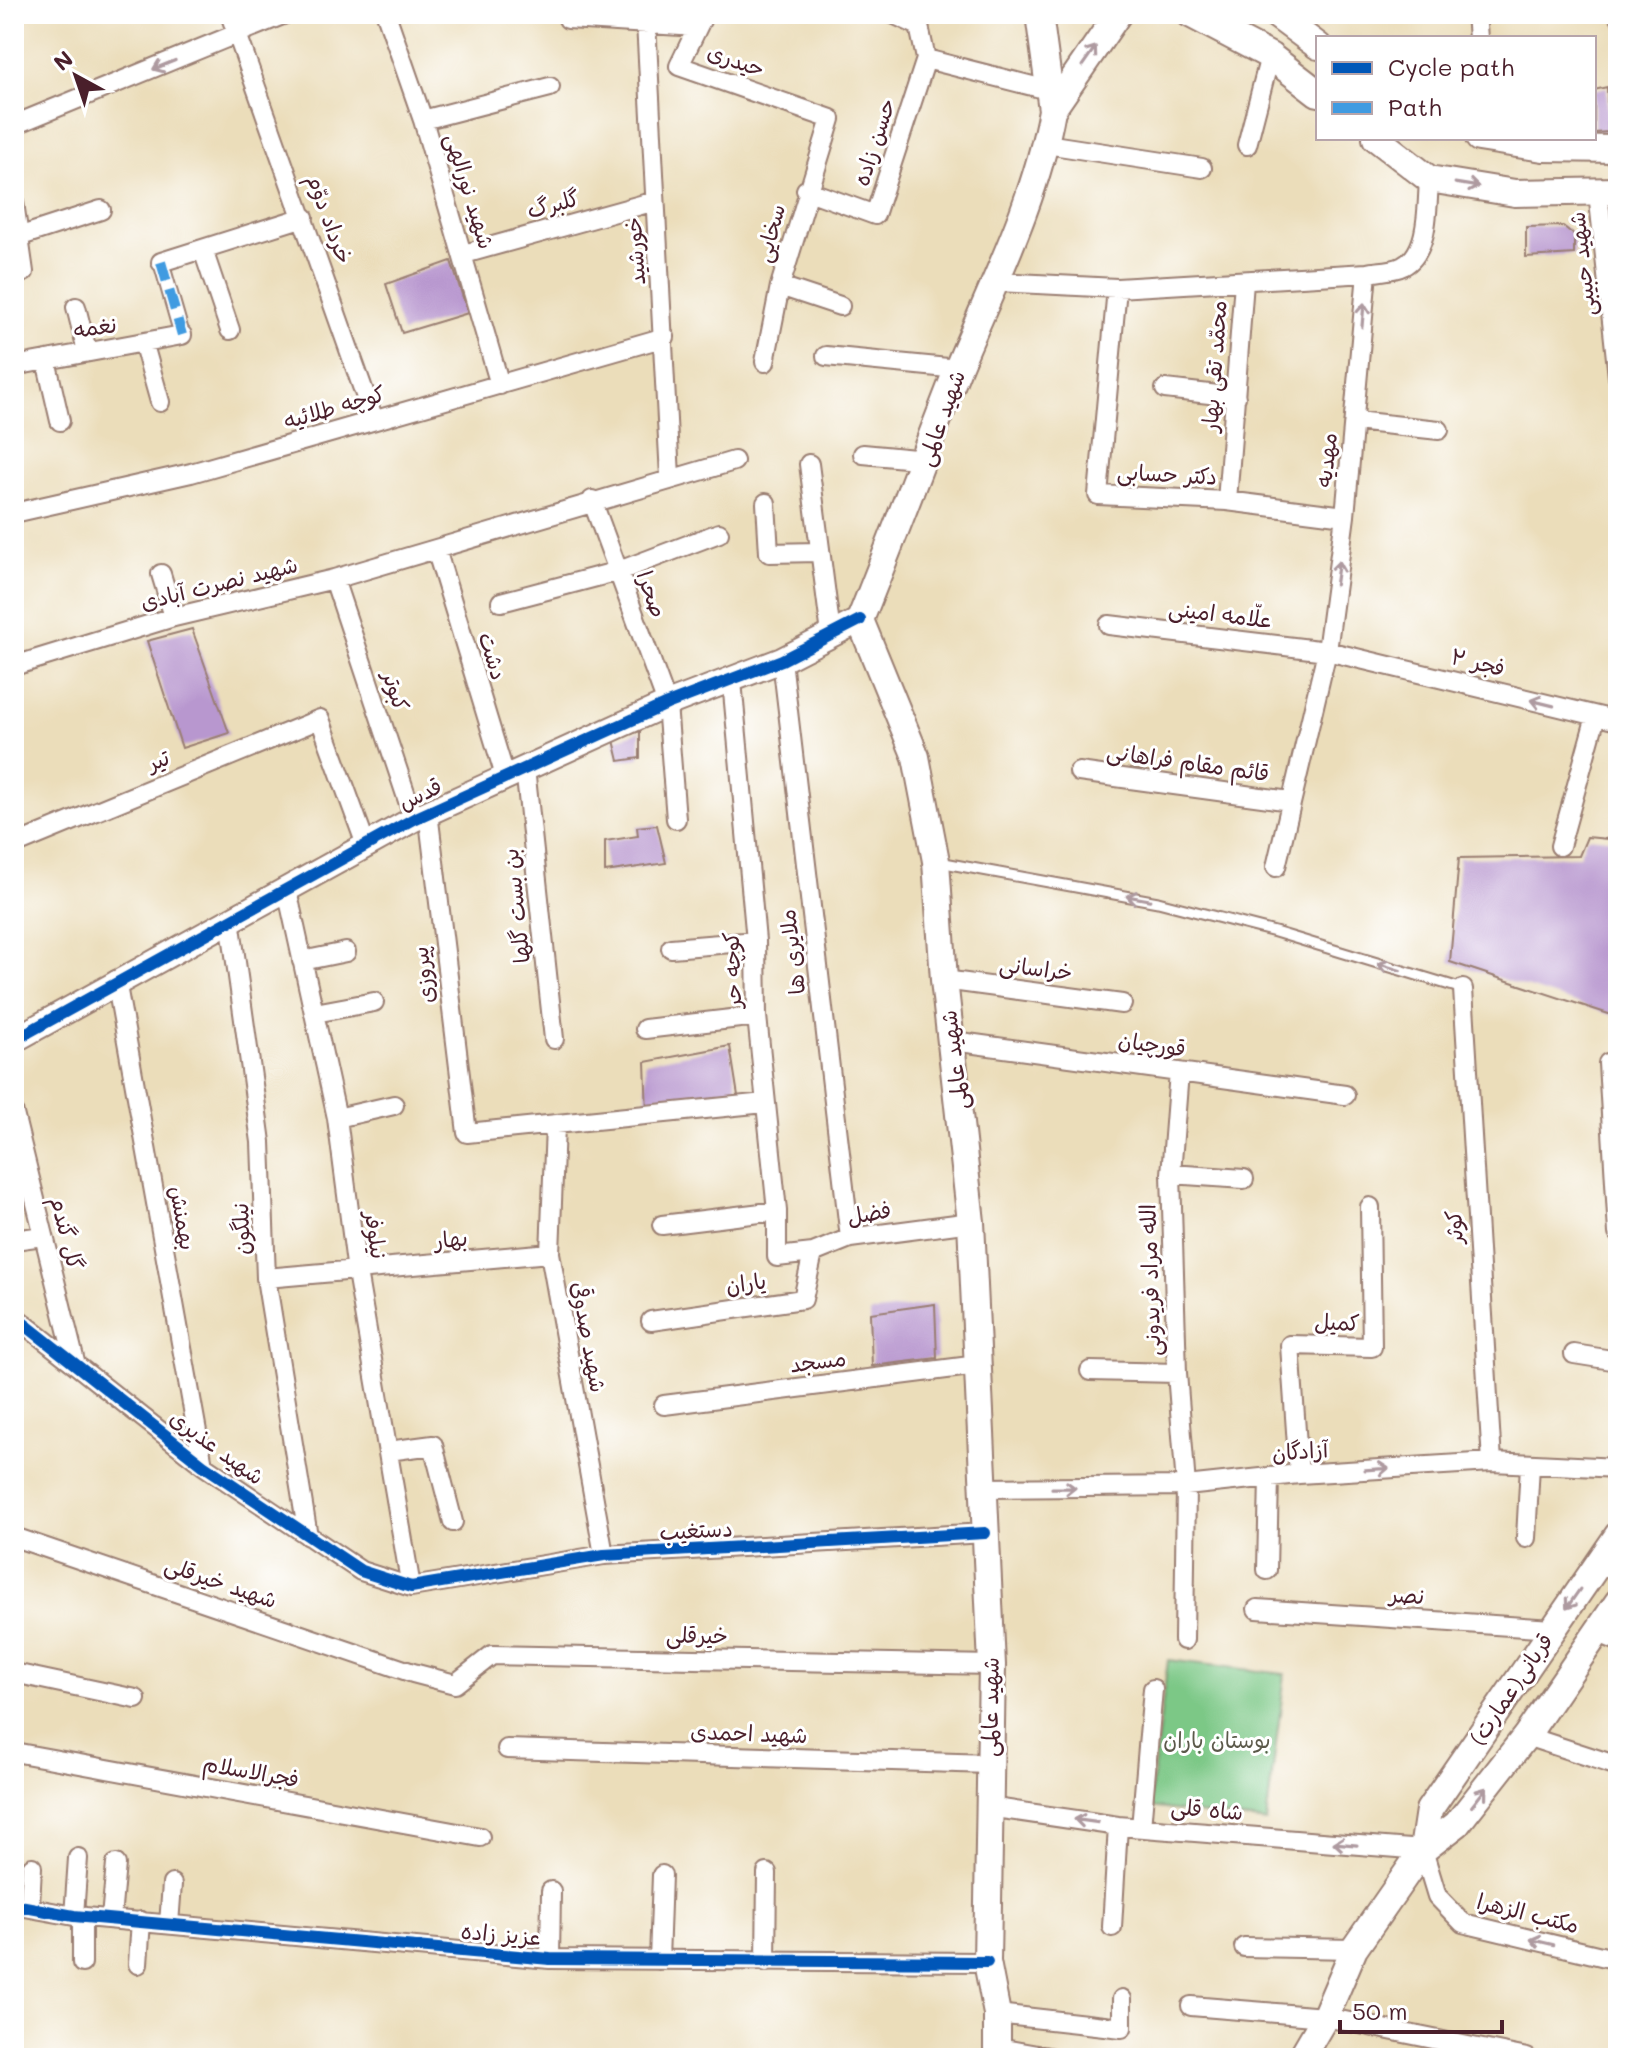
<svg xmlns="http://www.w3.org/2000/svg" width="1632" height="2072" font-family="Mali,'Playpen Sans Arabic',sans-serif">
<rect width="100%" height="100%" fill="#fff"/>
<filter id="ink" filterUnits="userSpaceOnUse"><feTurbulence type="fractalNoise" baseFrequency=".0125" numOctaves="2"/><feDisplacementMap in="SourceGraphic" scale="16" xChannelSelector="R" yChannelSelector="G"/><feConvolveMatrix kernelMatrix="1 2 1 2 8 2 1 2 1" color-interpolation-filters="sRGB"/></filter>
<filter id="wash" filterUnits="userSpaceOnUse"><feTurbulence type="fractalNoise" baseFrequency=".006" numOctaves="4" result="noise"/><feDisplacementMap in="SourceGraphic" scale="32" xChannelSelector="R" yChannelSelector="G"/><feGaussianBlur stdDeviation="1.8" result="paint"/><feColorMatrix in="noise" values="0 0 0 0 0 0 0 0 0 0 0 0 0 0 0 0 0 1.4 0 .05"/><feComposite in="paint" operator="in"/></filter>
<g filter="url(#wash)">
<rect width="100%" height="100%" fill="#ebddba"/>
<!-- green -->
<path fill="#7cc886" stroke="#637458" stroke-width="2" d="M 1168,1660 L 1285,1674 L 1266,1822 L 1149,1807 Z"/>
<g id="blocks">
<!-- building -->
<path fill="#b897cf" d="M 1607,87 L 1608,132 L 1594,133 L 1594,90 Z
M 1563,226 L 1574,235 L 1574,254 L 1526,257 L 1526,227 Z
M 451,261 L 468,313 L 402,333 L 386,284 Z
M 192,629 L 229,733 L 182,748 L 147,641 Z
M 640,731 L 640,758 L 619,761 L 614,740 Z
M 657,825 L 666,863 L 605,872 L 605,841 L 638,836 L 637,827 Z
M 1587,837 L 1618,840 L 1618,1017 L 1450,962 L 1459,858 L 1579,856 Z
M 730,1046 L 738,1096 L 647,1113 L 645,1062 Z
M 935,1304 L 937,1358 L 872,1366 L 870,1313 Z"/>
</g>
</g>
<g filter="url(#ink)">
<use href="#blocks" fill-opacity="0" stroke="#9a7e72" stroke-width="2"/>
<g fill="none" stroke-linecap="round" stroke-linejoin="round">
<!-- service casing -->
<g stroke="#9a7e72" stroke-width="13">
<path id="service" d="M 939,862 L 1158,902 L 1275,932 L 1463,989"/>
</g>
<!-- pedestrian casing -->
<g stroke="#9a7e72" stroke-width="18">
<path id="pedestrian" d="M 161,262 L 182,335"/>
</g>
<!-- minor casing -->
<g stroke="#9a7e72" stroke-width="22">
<path id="minor" d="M 230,14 L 374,420
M 386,14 L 423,120 L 500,385
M 704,14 L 679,66 L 831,119 L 780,286 L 765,362
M 893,14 L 919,26
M 1476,14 L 1478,38
M 1618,14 L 1618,15
M 568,19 L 697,27
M 646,22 L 670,477
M 926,59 L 1048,90
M 423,120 L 550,87
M 14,125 L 285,14
M 1046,144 L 1202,168
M 1247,145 L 1270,56
M 806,190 L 875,215 L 926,59 L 919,26 L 923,14
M 1598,192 L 1618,377
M 14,202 L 24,272
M 18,237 L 101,210
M 203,250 L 230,330
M 464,254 L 655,201
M 161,262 L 304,217
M 997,282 L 1117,288 L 1367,273 C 1378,271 1394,271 1403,266 C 1430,252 1427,204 1429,179
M 780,286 L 840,306
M 1117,288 L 1098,495 L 1227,501 L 1345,516
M 76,307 L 87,351
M 144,345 L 160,402
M 826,356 L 958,369
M 46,360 L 60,421
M 14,366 L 182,335
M 1165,389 L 1236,397
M 1355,421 L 1439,430
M 863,454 L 926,460
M 809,464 L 831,634
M 592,500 L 667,704 L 676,819
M 1227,501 L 1244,282
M 766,503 L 769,553 L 818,552
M 14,513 L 191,473 L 665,337
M 436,549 L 505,776
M 161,574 L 174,617
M 334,579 L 414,819
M 501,602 L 619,571 L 719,533
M 1109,625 L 1327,651 L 1618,721
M 782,660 L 850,1238
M 14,666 L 174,617 L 334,579 L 734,461
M 732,681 L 756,941 L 757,1016 L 777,1211 L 777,1257 L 813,1253 L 850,1238 L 971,1222
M 525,768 L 554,1039
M 1079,772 L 1290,801
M 428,812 L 467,1133 L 765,1103
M 14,845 L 320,719 L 366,845
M 1560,846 L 1596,716
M 1276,867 L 1327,651 L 1345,516 L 1367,273
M 287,890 L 337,1118 L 357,1272 L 411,1587
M 230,919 L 261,1142 L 266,1278 L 308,1536
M 671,948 L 756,941
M 302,961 L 346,952
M 116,980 L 203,1465
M 944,980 L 1122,1004
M 1463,989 L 1492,1462
M 315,1013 L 374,1002
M 645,1029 L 757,1016
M 953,1041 L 1345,1095
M 1608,1063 L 1618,1233
M 1179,1072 L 1171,1174 L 1177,1373 L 1186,1486 L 1184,1640
M 14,1114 L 75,1362
M 337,1118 L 394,1105
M 555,1126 L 550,1253 L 604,1555
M 1171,1174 L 1244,1179
M 662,1225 L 777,1211
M 14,1240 L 43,1236
M 266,1278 L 550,1253
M 14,1316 L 203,1465 L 361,1571 L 411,1587 L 604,1555 L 985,1533
M 651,1321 L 803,1299 L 813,1253
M 1574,1354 L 1618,1361
M 1090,1371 L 1177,1373
M 664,1405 L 978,1365
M 388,1451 L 433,1445 L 453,1522
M 1299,1474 L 1290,1345 L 1372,1347 L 1370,1207
M 986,1488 L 1186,1486 L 1299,1474 L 1492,1462 L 1618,1468
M 14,1537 L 413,1673 L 455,1684 L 492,1655 L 992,1665
M 1526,1538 L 1530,1465
M 1267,1570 L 1269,1477
M 1257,1609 L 1553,1629
M 1596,1632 L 1618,1641
M 14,1673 L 136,1699
M 1526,1736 L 1618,1766
M 507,1749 L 990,1764
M 14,1752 L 480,1837
M 988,1807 L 1118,1826 L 1423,1850 L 1437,1896 L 1463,1923 L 1618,1960
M 1141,1828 L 1153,1689
M 14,1905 L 74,1916 L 550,1959 L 987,1962
M 30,1905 L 32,1867
M 74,1916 L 78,1858
M 111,1918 L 116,1864
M 169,1924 L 172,1884
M 1112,1927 L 1118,1826
M 1244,1947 L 1354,1949
M 550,1959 L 551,1891
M 659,1960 L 662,1875
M 766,1962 L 767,1873
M 82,1963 L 82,1916
M 138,1964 L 141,1921
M 1191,2006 L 1325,2017 L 1527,2058
M 997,2014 L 1122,2028 L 1122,1999
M 998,2048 L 1054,2058"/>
</g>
<!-- tertiary casing -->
<g stroke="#9a7e72" stroke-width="28">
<path id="tertiary" d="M 14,1040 L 414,819 L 667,704 L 782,660 L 860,620"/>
</g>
<!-- secondary casing -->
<g stroke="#9a7e72" stroke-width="30">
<path id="secondary" d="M 1039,14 L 1052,110 L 1118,14
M 1190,14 L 1270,56 L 1318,93
M 1275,14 L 1318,46
M 1376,138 L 1429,179 L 1515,193 L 1618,191
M 1479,138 L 1543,148 L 1618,149
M 1423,1850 L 1429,1810 L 1618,1535
M 997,2058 L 997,2014 L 987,1962 L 992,1665 L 971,1222 L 944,980 L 936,861 L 916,757 L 860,620 C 894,536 925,452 958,368 C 993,284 1036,200 1052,110
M 1301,2058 L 1325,2017 L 1354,1949 L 1423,1850 L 1457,1824 L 1526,1736 L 1618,1602"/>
</g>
<!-- service -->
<use href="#service" stroke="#fff" stroke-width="9"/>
<!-- pedestrian -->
<use href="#pedestrian" stroke="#fff" stroke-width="14"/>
<!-- minor -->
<use href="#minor" stroke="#fff" stroke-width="18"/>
<!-- tertiary -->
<use href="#tertiary" stroke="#fff" stroke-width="24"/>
<!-- secondary -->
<use href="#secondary" stroke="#fff" stroke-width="26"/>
<!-- quiet -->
<path stroke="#409be1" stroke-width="10" stroke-dasharray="20 10" stroke-linecap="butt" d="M 161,262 L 182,335"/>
<!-- cycleway casing -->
<g stroke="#fff" stroke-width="17">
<path id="cycleway" d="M 14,1040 L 414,819 L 667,704 L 782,660 L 860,620
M 14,1316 L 203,1465 L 361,1571 L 411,1587 L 604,1555 L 985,1533
M 14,1905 L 74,1916 L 550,1959 L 987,1962"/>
</g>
<!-- cycleway -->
<use href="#cycleway" stroke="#0057b8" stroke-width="12"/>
</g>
<!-- one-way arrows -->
<defs><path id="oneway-shaft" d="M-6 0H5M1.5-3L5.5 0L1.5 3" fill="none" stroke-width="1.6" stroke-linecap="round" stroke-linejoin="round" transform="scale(2)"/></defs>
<g stroke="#ae9aa0">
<use href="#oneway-shaft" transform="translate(1089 56) rotate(-55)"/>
<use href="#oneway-shaft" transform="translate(164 65) rotate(158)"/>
<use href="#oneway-shaft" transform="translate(1467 185) rotate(9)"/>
<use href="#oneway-shaft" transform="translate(1363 315) rotate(-85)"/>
<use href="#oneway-shaft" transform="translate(1337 573) rotate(-82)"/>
<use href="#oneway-shaft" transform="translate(1542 703) rotate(-166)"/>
<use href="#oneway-shaft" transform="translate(1138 898) rotate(-170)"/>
<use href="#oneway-shaft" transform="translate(1389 967) rotate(-163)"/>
<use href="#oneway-shaft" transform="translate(1377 1469) rotate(-4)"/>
<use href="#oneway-shaft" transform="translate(1064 1488) rotate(-1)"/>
<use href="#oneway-shaft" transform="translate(1573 1599) rotate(125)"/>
<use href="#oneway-shaft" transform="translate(1479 1797) rotate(-52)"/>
<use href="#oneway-shaft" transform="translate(1086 1821) rotate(-172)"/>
<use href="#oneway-shaft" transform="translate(1345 1844) rotate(-175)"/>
<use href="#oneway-shaft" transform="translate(1542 1942) rotate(-167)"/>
</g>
</g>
<g text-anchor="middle" stroke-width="6" stroke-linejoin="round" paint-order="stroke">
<!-- street labels -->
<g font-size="22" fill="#4a1f2b" stroke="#fff">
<text transform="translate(736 60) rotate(19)" y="8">حیدری</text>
<text transform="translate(874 142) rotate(-72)" y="8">حسن زاده</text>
<text transform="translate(470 191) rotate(73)" y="8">شهید نورالهی</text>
<text transform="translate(553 204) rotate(-15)" y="8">گلبرگ</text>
<text transform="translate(330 219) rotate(70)" y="8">خرداد دوّم</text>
<text transform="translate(770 233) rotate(-75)" y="8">سخایی</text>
<text transform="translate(635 251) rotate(-94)" y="8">خورشید</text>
<text transform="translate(1582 264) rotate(-96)" y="8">شهید حبیبی</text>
<text transform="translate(95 327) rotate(-8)" y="8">نغمه</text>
<text transform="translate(1214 366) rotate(-86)" y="8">محمّد تقی بهار</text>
<text transform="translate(334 407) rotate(-16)" y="8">کوچه طلائیه</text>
<text transform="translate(941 418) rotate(-70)" y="8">شهید عالمی</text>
<text transform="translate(1326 460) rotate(-84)" y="8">مهدیه</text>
<text transform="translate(1167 474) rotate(3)" y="8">دکتر حسابی</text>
<text transform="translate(219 583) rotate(-14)" y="8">شهید نصرت آبادی</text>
<text transform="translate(652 594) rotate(70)" y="8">صحرا</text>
<text transform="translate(1221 614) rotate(7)" y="8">علّامه امینی</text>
<text transform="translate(493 656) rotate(73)" y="8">دشت</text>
<text transform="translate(1478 662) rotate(14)" y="8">فجر ۲</text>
<text transform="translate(396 691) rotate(72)" y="8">کبوتر</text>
<text transform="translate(158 760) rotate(-22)" y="8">تیر</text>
<text transform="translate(1188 762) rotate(8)" y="8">قائم مقام فراهانی</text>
<text transform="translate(420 794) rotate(-26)" y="8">قدس</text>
<text transform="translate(516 906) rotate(-96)" y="8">بن بست گلها</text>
<text transform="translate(792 952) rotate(-97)" y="8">ملایری ها</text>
<text transform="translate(1036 968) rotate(7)" y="8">خراسانی</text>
<text transform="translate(732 970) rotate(-92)" y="8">کوچه حر</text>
<text transform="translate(423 975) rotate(-97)" y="8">پیروزی</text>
<text transform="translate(1152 1044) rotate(8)" y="8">قورچیان</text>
<text transform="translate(954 1060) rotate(-97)" y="8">شهید عالمی</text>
<text transform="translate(869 1213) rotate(-10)" y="8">فضل</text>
<text transform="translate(183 1218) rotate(80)" y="8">بهمنش</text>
<text transform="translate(1454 1227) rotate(-93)" y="8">کوثر</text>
<text transform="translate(241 1229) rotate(-92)" y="8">نیلگون</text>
<text transform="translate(67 1233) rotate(76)" y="8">گل گندم</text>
<text transform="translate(376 1235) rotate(82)" y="8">نیلوفر</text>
<text transform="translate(451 1239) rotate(-6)" y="8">بهار</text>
<text transform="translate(1150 1280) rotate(-92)" y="8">الله مراد فریدونی</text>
<text transform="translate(746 1283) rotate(-8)" y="8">یاران</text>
<text transform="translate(1337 1322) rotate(2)" y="8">کمیل</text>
<text transform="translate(589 1337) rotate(80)" y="8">شهید صدوقی</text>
<text transform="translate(818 1361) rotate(-7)" y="8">مسجد</text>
<text transform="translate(217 1447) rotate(36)" y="8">شهید عذیری</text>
<text transform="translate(1300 1451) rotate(-4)" y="8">آزادگان</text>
<text transform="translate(696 1530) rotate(-3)" y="8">دستغیب</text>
<text transform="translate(221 1582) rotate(19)" y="8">شهید خیرقلی</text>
<text transform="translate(1407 1595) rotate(4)" y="8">نصر</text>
<text transform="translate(697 1635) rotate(1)" y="8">خیرقلی</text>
<text transform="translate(1511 1689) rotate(-56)" y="8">(عمارت)قربانی</text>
<text transform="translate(990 1707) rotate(-89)" y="8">شهید عالمی</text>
<text transform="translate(749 1733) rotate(2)" y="8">شهید احمدی</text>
<text transform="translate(251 1771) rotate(10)" y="8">فجرالاسلام</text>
<text transform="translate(1207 1809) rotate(5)" y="8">شاه قلی</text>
<text transform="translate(1528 1913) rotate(14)" y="8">مکتب الزهرا</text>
<text transform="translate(501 1934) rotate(5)" y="8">عزیز زاده</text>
</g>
<!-- park labels -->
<g font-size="22" fill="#5c5a4b" stroke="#fff">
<text x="1217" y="1748">بوستان باران</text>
</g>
</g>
<!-- margin -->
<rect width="1632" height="2072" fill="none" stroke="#fff" stroke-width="48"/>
<!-- legend -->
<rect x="1316" y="36" width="280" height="104" fill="#ffffff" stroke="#b7a5aa" stroke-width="2"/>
<rect x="1332" y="62" width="40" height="12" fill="#0057b8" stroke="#b7a5aa" stroke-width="2"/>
<text x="1388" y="76" font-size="24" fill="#4a1f2b">Cycle path</text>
<rect x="1332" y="102" width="40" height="12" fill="#409be1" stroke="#b7a5aa" stroke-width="2"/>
<text x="1388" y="116" font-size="24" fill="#4a1f2b">Path</text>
<!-- north arrow -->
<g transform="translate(76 76) rotate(320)" stroke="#ffffff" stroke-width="6" paint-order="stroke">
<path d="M0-6L14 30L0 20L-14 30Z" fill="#4a1f2b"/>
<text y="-12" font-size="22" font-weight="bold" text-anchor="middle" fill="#4a1f2b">N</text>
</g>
<!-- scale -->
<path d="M1340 2020v12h162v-12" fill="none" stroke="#4a1f2b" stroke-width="4"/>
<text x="1352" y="2020" font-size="24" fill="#4a1f2b" stroke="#ffffff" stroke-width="6" paint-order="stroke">50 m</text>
</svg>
